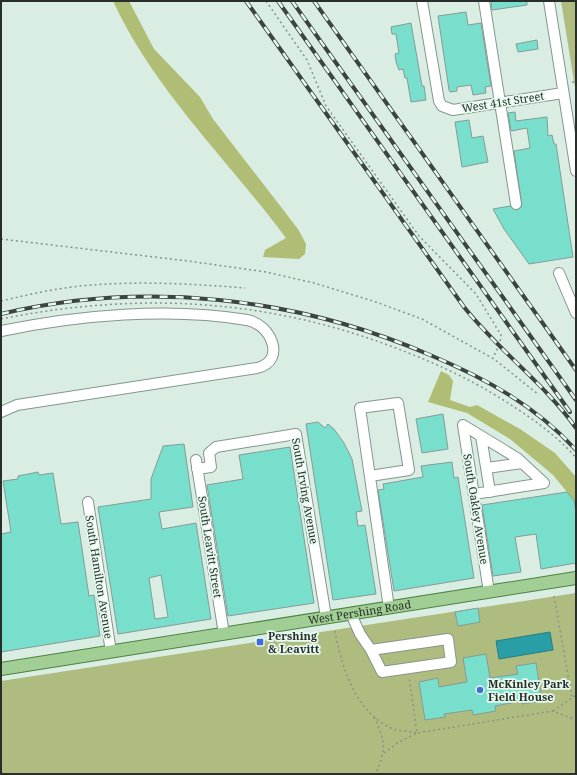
<svg xmlns="http://www.w3.org/2000/svg" width="577" height="775" font-family="'Noto Serif',serif">
<rect width="100%" height="100%" fill="#daede2"/>
<!-- green -->
<path fill="#afbc7f" d="M 561,1 L 576,1 L 576,94 Z
M 576,593 L 576,774 L 1,774 L 1,681 Z"/>
<!-- forest -->
<path fill="#afbe74" d="M 113,1 L 129,1 L 154,49 L 200,97 L 213,119 L 298,229 L 306,244 L 305,254 L 299,259 L 263,257 L 265,250 L 286,238 C 228,160 154,90 113,1 Z
M 441,371 L 449,375 L 453,381 L 450,400 L 470,407 L 477,405 L 520,429 L 555,453 L 576,477 L 576,503 L 553,475 L 510,439 L 467,413 L 428,402 Z"/>
<!-- water -->
<path fill="#299ea7" stroke="#297d82" d="M 550,632 L 553,650 L 499,659 L 496,641 Z"/>
<!-- building -->
<path fill="#79dfcd" stroke="#859b96" fill-rule="evenodd" d="M 491,1 L 527,1 L 527,5 L 492,10 Z
M 466,12 L 468,25 L 481,23 L 491,86 L 485,87 L 486,93 L 473,95 L 471,85 L 457,87 L 457,91 L 450,92 L 449,90 L 438,16 Z
M 411,23 L 422,86 L 424,86 L 426,100 L 411,102 L 407,78 L 405,78 L 403,69 L 399,70 L 396,62 L 395,54 L 399,53 L 396,34 L 392,34 L 391,27 Z
M 537,40 L 538,49 L 518,52 L 516,44 Z
M 515,112 L 516,121 L 547,117 L 548,136 L 552,135 L 554,144 L 556,144 L 573,257 L 529,264 L 504,229 L 493,209 L 510,206 L 517,210 L 522,206 L 514,151 L 530,148 L 527,128 L 511,131 L 508,113 Z
M 469,120 L 472,138 L 483,136 L 488,162 L 462,167 L 455,122 Z
M 443,414 L 448,449 L 422,453 L 416,419 Z
M 318,422 L 325,428 L 328,424 L 334,429 L 344,443 L 352,459 L 362,511 L 356,512 L 358,526 L 365,525 L 376,594 L 333,600 L 306,424 Z
M 184,444 L 193,507 L 159,512 L 162,529 L 196,523 L 211,619 L 118,634 L 98,507 L 151,499 L 151,479 L 162,449 L 163,446 ZM 161,575 L 168,617 L 155,619 L 149,578 Z
M 290,447 L 314,603 L 228,616 L 207,485 L 243,479 L 239,455 Z
M 452,462 L 454,478 L 458,477 L 474,578 L 394,591 L 378,490 L 384,489 L 383,484 L 423,477 L 421,466 Z
M 38,472 L 39,475 L 53,473 L 61,524 L 78,522 L 89,596 L 94,595 L 100,636 L 1,652 L 1,534 L 11,532 L 3,481 L 18,479 L 18,476 Z
M 567,492 L 574,500 L 576,513 L 576,563 L 541,569 L 536,534 L 515,537 L 521,572 L 493,576 L 482,505 Z
M 478,608 L 480,622 L 458,626 L 455,612 Z
M 486,654 L 490,678 L 518,674 L 516,666 L 536,663 L 542,701 L 522,704 L 522,701 L 495,706 L 496,711 L 473,715 L 472,710 L 444,714 L 445,717 L 425,720 L 419,682 L 438,678 L 439,687 L 467,682 L 463,658 Z"/>
<g fill="none" stroke-linecap="round" stroke-linejoin="round">
<!-- minor casing -->
<g stroke="#85978d" stroke-width="12">
<path id="minor" d="M 422,1 L 439,101 L 442,106 L 453,110 L 563,93
M 484,1 L 516,204
M 549,1 L 576,171
M 559,273 L 576,313
M 1,331 C 79,315 169,307 247,320 C 271,324 287,361 257,368 L 17,405 L 1,412
M 463,425 L 517,458 L 544,483 L 474,494
M 463,425 L 489,592
M 481,436 L 490,492
M 196,460 L 224,634
M 487,468 L 522,463
M 197,469 L 211,467 L 209,453 L 216,447 L 296,434 L 326,617
M 370,476 L 409,470 L 398,403 L 360,408 L 389,608
M 88,502 L 111,652
M 351,614 L 360,634 L 371,650 L 448,639 L 451,662 L 382,672 L 371,650"/>
</g>
<!-- major casing -->
<g stroke="#4e8141" stroke-width="14">
<g id="major">
<path id="s1" d="M 1,669 L 576,578"/>
</g>
</g>
<!-- path -->
<path stroke="#85938b" stroke-width="1.5" stroke-dasharray="2 3" stroke-linecap="butt" d="M 266,1 L 307,60 L 326,106 L 344,131 L 419,236 L 476,294 L 501,335 L 500,343 L 493,358
M 572,82 L 576,82
M 1,239 L 188,261 L 266,272 L 314,283 L 373,301 L 422,319 L 494,359 L 539,395
M 1,301 C 31,294 61,287 92,285 C 142,281 194,284 245,288
M 1,319 C 135,292 264,298 393,347 C 425,359 455,372 485,389 C 514,406 555,432 576,458
M 554,596 L 572,698
M 335,631 C 341,665 354,708 387,726 C 395,731 407,731 417,733 L 409,677
M 553,711 L 576,695
M 374,717 C 386,743 386,747 376,774
M 384,753 L 399,742 L 417,733 L 553,711 L 576,720
M 1,772 L 5,774"/>
<!-- minor -->
<use href="#minor" stroke="#fff" stroke-width="10"/>
<!-- major -->
<use href="#major" stroke="#a1ce94" stroke-width="12"/>
<!-- rail casing -->
<g stroke="#3c4440" stroke-width="4">
<path id="rail" d="M 246,1 L 464,307 C 499,351 544,383 576,428
M 278,1 L 570,412
M 292,1 L 576,400
M 314,1 L 576,370
M 1,314 C 144,280 296,297 430,355 C 485,378 536,406 576,450"/>
</g>
<!-- rail -->
<use href="#rail" stroke="#e7faef" stroke-width="2.5" stroke-dasharray="8" stroke-linecap="butt"/>
</g>
<!-- markers -->
<g fill="#406dde" stroke="#e7faef" stroke-width="1.5">
<rect x="256" y="638" width="8" height="8" rx="2"/>
<circle cx="480" cy="690" r="4"/>
</g>
<g text-anchor="middle" stroke-width="3.5" stroke-linejoin="round" paint-order="stroke">
<!-- street labels -->
<g font-size="11" fill="#282f2b" stroke="#e7faef">
<text transform="translate(503 102) rotate(-9)" y="4">West 41st Street</text>
<text transform="translate(305 491) rotate(80)" y="4">South Irving Avenue</text>
<text transform="translate(476 509) rotate(81)" y="4">South Oakley Avenue</text>
<text transform="translate(210 547) rotate(81)" y="4">South Leavitt Street</text>
<text transform="translate(99 577) rotate(81)" y="4">South Hamilton Avenue</text>
<text dy="4" stroke="none"><textPath href="#s1" startOffset="363">West Pershing Road</textPath></text>
</g>
<!-- poi labels -->
<g font-size="11" font-weight="bold" fill="#282f2b" stroke="#e7faef" text-anchor="start">
<text x="268" y="640">Pershing<tspan x="268" dy="13">&amp; Leavitt</tspan></text>
<text x="488" y="688">McKinley Park<tspan x="488" dy="13">Field House</tspan></text>
</g>
</g>
<!-- border -->
<rect width="577" height="775" fill="none" stroke="#282f2b" stroke-width="4"/>
</svg>
